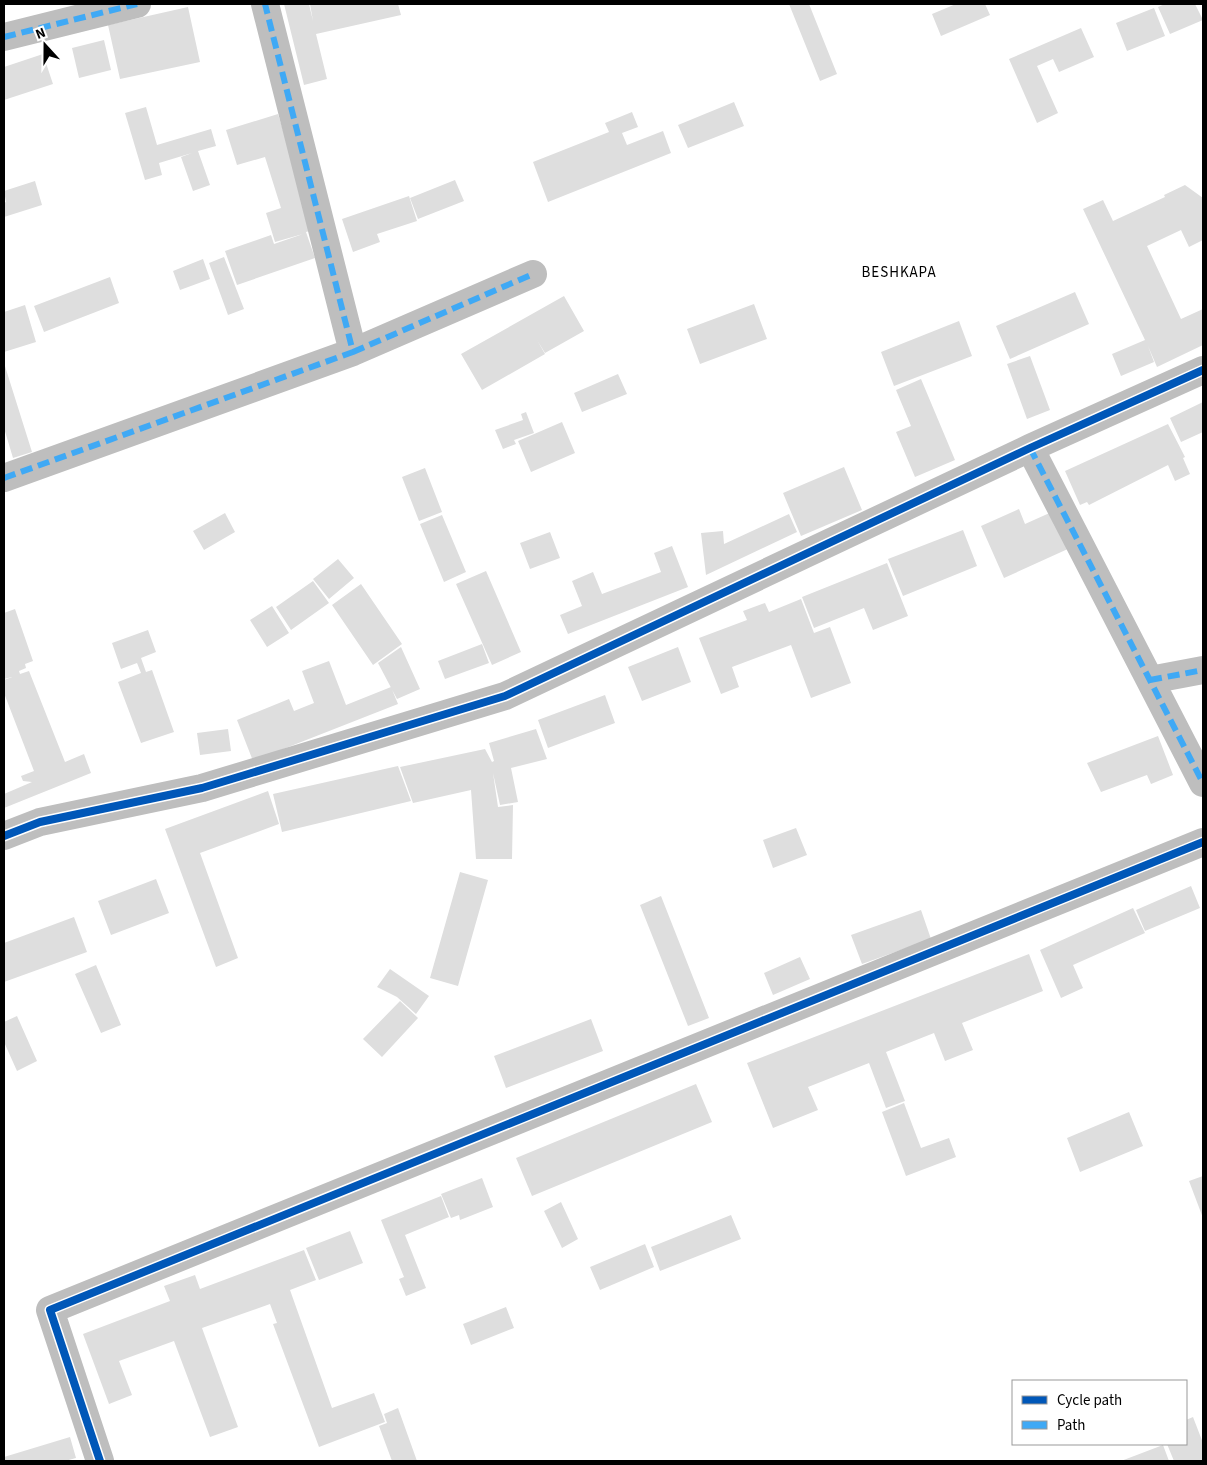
<svg xmlns="http://www.w3.org/2000/svg" width="1207" height="1465" font-family="'Source Sans 3',sans-serif">
<rect width="100%" height="100%" fill="#fff"/>
<!-- building -->
<path fill="#dedede" d="M 284,4 L 309,4 L 313,21 L 310,4 L 398,4 L 401,15 L 316,34 L 327,79 L 304,85 Z
M 789,4 L 809,4 L 837,74 L 820,81 Z
M 956,4 L 985,4 L 990,15 L 941,36 L 932,14 Z
M 1165,4 L 1195,4 L 1203,20 L 1170,34 L 1158,7 Z
M 188,7 L 200,62 L 120,79 L 108,25 Z
M 1154,8 L 1165,36 L 1127,51 L 1116,23 Z
M 1081,28 L 1094,57 L 1059,72 L 1053,59 L 1037,66 L 1058,113 L 1037,123 L 1009,59 Z
M 104,40 L 111,70 L 79,78 L 72,48 Z
M 43,54 L 53,84 L 4,100 L 4,67 Z
M 734,102 L 744,126 L 688,148 L 678,125 Z
M 146,107 L 157,145 L 211,129 L 216,146 L 198,151 L 210,185 L 193,191 L 181,157 L 192,153 L 159,163 L 162,175 L 145,180 L 125,113 Z
M 632,112 L 638,127 L 622,133 L 627,145 L 663,131 L 671,153 L 548,202 L 533,162 L 609,132 L 605,123 Z
M 278,114 L 314,230 L 306,232 L 315,258 L 237,285 L 225,251 L 271,235 L 274,244 L 303,234 L 275,242 L 266,213 L 281,208 L 265,157 L 237,165 L 226,130 Z
M 455,180 L 464,201 L 418,219 L 410,198 Z
M 35,181 L 42,205 L 4,217 L 4,203 L 6,202 L 4,191 Z
M 1185,185 L 1203,198 L 1203,240 L 1189,247 L 1181,230 L 1147,246 L 1181,319 L 1203,309 L 1203,345 L 1157,367 L 1148,346 L 1154,362 L 1121,376 L 1112,354 L 1145,340 L 1083,209 L 1103,200 L 1113,221 L 1165,197 L 1164,195 Z
M 409,196 L 417,221 L 377,234 L 380,242 L 353,252 L 342,219 Z
M 224,257 L 244,309 L 228,315 L 209,263 Z
M 203,259 L 210,279 L 180,290 L 173,271 Z
M 110,277 L 119,303 L 44,332 L 34,306 Z
M 1075,292 L 1089,324 L 1010,359 L 996,326 Z
M 564,296 L 584,331 L 545,353 L 537,340 L 545,354 L 482,390 L 461,354 Z
M 754,304 L 767,339 L 700,364 L 687,329 Z
M 25,305 L 36,342 L 4,352 L 4,312 Z
M 959,321 L 972,356 L 894,386 L 881,352 Z
M 1030,356 L 1050,410 L 1027,419 L 1007,364 Z
M 4,363 L 32,452 L 13,458 L 4,428 Z
M 618,374 L 627,394 L 582,412 L 574,393 Z
M 921,379 L 955,460 L 915,477 L 896,432 L 911,426 L 896,390 Z
M 1203,402 L 1203,432 L 1181,442 L 1170,418 Z
M 526,412 L 534,433 L 514,440 L 516,444 L 503,449 L 495,430 L 523,420 L 521,414 Z
M 562,422 L 575,453 L 531,472 L 518,441 Z
M 1168,424 L 1185,457 L 1183,458 L 1190,474 L 1175,481 L 1168,465 L 1089,505 L 1087,502 L 1080,505 L 1065,471 Z
M 844,467 L 862,510 L 801,536 L 783,493 Z
M 425,468 L 442,512 L 419,521 L 402,477 Z
M 1019,509 L 1025,524 L 1054,511 L 1070,548 L 1004,578 L 981,526 Z
M 225,513 L 235,532 L 204,550 L 193,531 Z
M 789,514 L 797,532 L 706,575 L 701,533 L 723,531 L 724,544 Z
M 442,515 L 466,572 L 444,582 L 420,524 Z
M 963,530 L 977,566 L 903,596 L 888,559 Z
M 550,532 L 560,558 L 530,569 L 520,543 Z
M 672,546 L 688,587 L 568,634 L 560,615 L 582,606 L 572,581 L 593,572 L 602,594 L 661,572 L 654,553 Z
M 338,559 L 354,578 L 329,599 L 313,579 Z
M 887,563 L 908,616 L 873,630 L 864,608 L 814,628 L 802,597 Z
M 486,571 L 521,652 L 492,665 L 456,584 Z
M 313,581 L 329,603 L 291,630 L 276,607 Z
M 361,584 L 402,644 L 373,665 L 332,605 Z
M 801,599 L 814,633 L 830,627 L 851,683 L 811,698 L 791,645 L 732,667 L 739,687 L 721,694 L 699,638 L 747,620 L 743,611 L 765,603 L 769,612 Z
M 272,606 L 289,633 L 267,647 L 250,620 Z
M 15,609 L 33,661 L 25,664 L 26,668 L 19,671 L 20,674 L 29,671 L 65,762 L 84,754 L 91,773 L 4,808 L 4,794 L 32,782 L 23,781 L 21,776 L 34,771 L 4,693 L 4,680 L 12,677 L 4,679 L 4,613 Z
M 148,630 L 156,652 L 141,658 L 146,672 L 152,670 L 174,732 L 141,743 L 118,682 L 141,673 L 137,663 L 121,669 L 112,643 Z
M 482,644 L 489,663 L 445,679 L 438,661 Z
M 401,647 L 420,689 L 397,699 L 378,663 Z
M 678,647 L 691,682 L 642,701 L 628,667 Z
M 329,661 L 346,705 L 391,687 L 398,704 L 253,761 L 237,720 L 289,699 L 294,711 L 314,703 L 302,671 Z
M 605,695 L 615,723 L 548,748 L 538,720 Z
M 228,729 L 231,751 L 200,755 L 197,733 Z
M 536,729 L 547,759 L 511,768 L 518,802 L 500,805 L 493,773 L 498,807 L 513,805 L 512,859 L 476,859 L 471,790 L 413,803 L 400,767 L 485,749 L 492,762 L 494,761 L 489,743 Z
M 1158,736 L 1173,775 L 1151,784 L 1147,775 L 1101,792 L 1087,763 Z
M 398,766 L 411,801 L 282,832 L 273,794 Z
M 268,791 L 279,824 L 200,853 L 238,958 L 216,967 L 165,829 Z
M 796,828 L 807,855 L 773,868 L 763,840 Z
M 460,872 L 488,880 L 458,986 L 430,978 Z
M 156,879 L 169,913 L 111,935 L 98,901 Z
M 1191,886 L 1200,908 L 1145,931 L 1136,910 Z
M 661,896 L 709,1018 L 688,1026 L 640,905 Z
M 1133,908 L 1145,933 L 1073,965 L 1083,988 L 1061,998 L 1040,950 Z
M 921,910 L 931,939 L 862,964 L 851,935 Z
M 74,917 L 87,952 L 4,982 L 4,943 Z
M 1029,954 L 1043,991 L 962,1023 L 973,1050 L 945,1061 L 934,1033 L 886,1052 L 905,1101 L 886,1108 L 869,1063 L 808,1087 L 818,1110 L 773,1128 L 747,1063 Z
M 800,957 L 810,979 L 773,995 L 764,973 Z
M 96,965 L 121,1025 L 101,1033 L 75,974 Z
M 390,969 L 429,996 L 416,1014 L 397,997 L 377,987 Z
M 400,1001 L 418,1018 L 382,1057 L 363,1039 Z
M 17,1016 L 37,1061 L 17,1071 L 4,1042 L 4,1022 Z
M 591,1019 L 603,1051 L 506,1088 L 494,1056 Z
M 696,1084 L 712,1122 L 532,1196 L 516,1158 Z
M 904,1103 L 921,1148 L 949,1138 L 956,1157 L 906,1176 L 882,1112 Z
M 1129,1112 L 1143,1146 L 1080,1172 L 1067,1138 Z
M 1203,1176 L 1203,1218 L 1189,1181 Z
M 482,1178 L 493,1207 L 460,1220 L 459,1215 L 451,1218 L 441,1194 Z
M 441,1196 L 449,1217 L 405,1235 L 426,1288 L 406,1296 L 399,1279 L 404,1277 L 381,1220 Z
M 561,1202 L 578,1239 L 562,1248 L 544,1211 Z
M 731,1215 L 741,1239 L 660,1271 L 651,1247 Z
M 350,1231 L 363,1263 L 319,1280 L 306,1248 Z
M 645,1244 L 654,1267 L 600,1290 L 590,1267 Z
M 304,1250 L 316,1280 L 290,1290 L 332,1408 L 374,1393 L 385,1422 L 319,1447 L 273,1324 L 277,1323 L 270,1304 L 202,1328 L 238,1427 L 210,1437 L 174,1341 L 119,1361 L 132,1395 L 109,1404 L 83,1334 L 170,1301 L 164,1286 L 195,1275 L 200,1289 Z
M 506,1307 L 514,1328 L 471,1345 L 463,1324 Z
M 398,1408 L 417,1461 L 392,1461 L 379,1426 L 387,1423 L 384,1414 Z
M 1193,1417 L 1203,1443 L 1203,1461 L 1174,1461 L 1167,1444 L 1186,1444 L 1186,1420 Z
M 70,1437 L 76,1458 L 65,1461 L 4,1461 L 4,1457 Z
M 1163,1445 L 1169,1461 L 1121,1461 Z"/>
<g fill="none" stroke-linecap="round" stroke-linejoin="round">
<!-- minor -->
<path stroke="#bebebe" stroke-width="28" d="M 4,37 L 137,4
M 353,352 L 533,274
M 1030,448 L 1203,783
M 4,478 L 353,352 L 265,4
M 1150,680 L 1203,670
M 4,836 L 40,822 L 202,788 L 505,696 L 1030,448 L 1203,370
M 100,1461 L 50,1310 L 1203,842"/>
<!-- quiet -->
<path stroke="#3fa9f5" stroke-width="6" stroke-dasharray="12 6" stroke-linecap="butt" d="M 4,37 L 137,4
M 353,352 L 533,274
M 1030,448 L 1203,783
M 4,478 L 353,352 L 265,4
M 1150,680 L 1203,670"/>
<!-- cycleway casing -->
<g stroke="#fff" stroke-width="11">
<path id="cycleway" d="M 4,836 L 40,822 L 202,788 L 505,696 L 1030,448 L 1203,370
M 100,1461 L 50,1310 L 1203,842"/>
</g>
<!-- cycleway -->
<use href="#cycleway" stroke="#0057b8" stroke-width="8"/>
</g>
<g text-anchor="middle" stroke-width="4.5" stroke-linejoin="round" paint-order="stroke">
<!-- quarter labels -->
<g font-size="15" letter-spacing="1" fill="#000" stroke="#fff">
<text x="899" y="277">BESHKAPA</text>
</g>
</g>
<!-- border -->
<rect width="1207" height="1465" fill="none" stroke="#000000" stroke-width="10"/>
<!-- legend -->
<rect x="1012" y="1380" width="175" height="65" fill="#ffffff" stroke="#999999"/>
<rect x="1022" y="1396" width="25" height="8" fill="#0057b8" stroke="#999999"/>
<text x="1057" y="1405" font-size="15" fill="#000000">Cycle path</text>
<rect x="1022" y="1421" width="25" height="8" fill="#3fa9f5" stroke="#999999"/>
<text x="1057" y="1430" font-size="15" fill="#000000">Path</text>
<!-- north arrow -->
<g transform="translate(45 45) rotate(339)" stroke="#ffffff" stroke-width="4" paint-order="stroke">
<path d="M0-4L9 19L0 12L-9 19Z" fill="#000000"/>
<text y="-8" font-size="14" font-weight="bold" text-anchor="middle" fill="#000000">N</text>
</g>
</svg>
